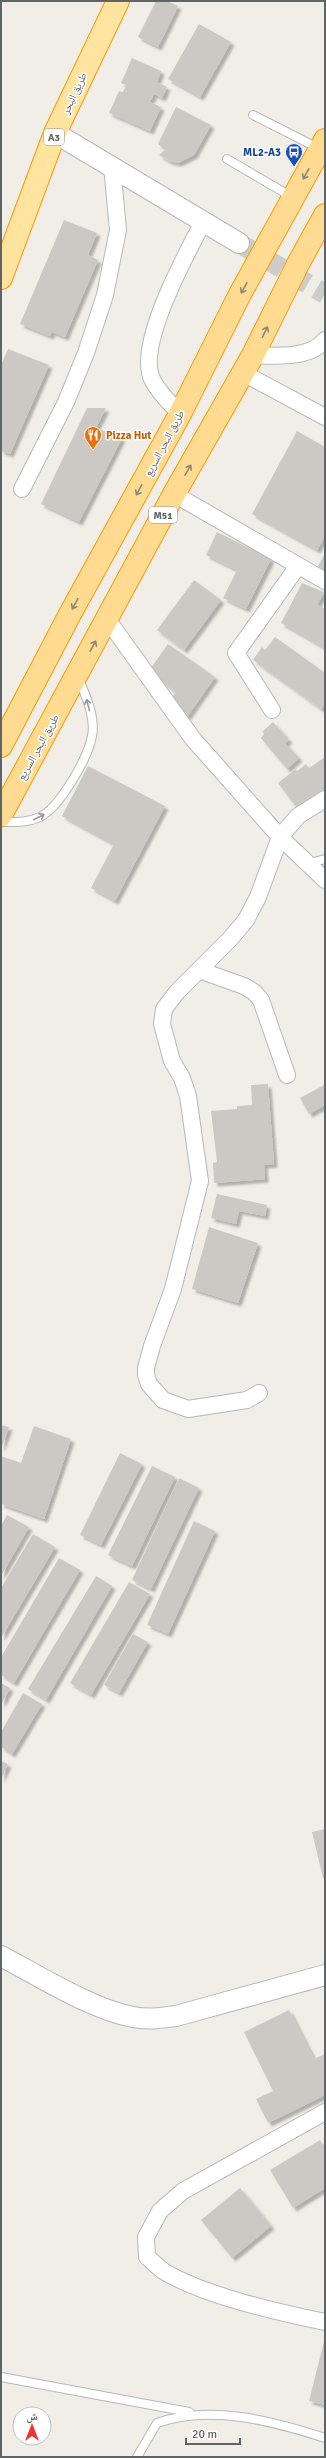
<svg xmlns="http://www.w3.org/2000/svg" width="326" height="2458" font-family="Signika,'Noto Naskh Arabic',sans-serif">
<defs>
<filter id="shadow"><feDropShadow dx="3.5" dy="3.5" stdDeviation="1" flood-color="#0004"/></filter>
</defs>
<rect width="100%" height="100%" fill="#f1eee8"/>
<!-- building -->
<path fill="#ccc9c5" filter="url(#shadow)" d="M 156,1 L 167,1 L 178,6 L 158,47 L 138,37 Z
M 199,24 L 231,42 L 200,97 L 168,79 Z
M 132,58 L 161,71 L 157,82 L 167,87 L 162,98 L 154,94 L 150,102 L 161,107 L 150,131 L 109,113 L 119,91 L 123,92 L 126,85 L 121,83 Z
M 176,107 L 211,125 L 194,155 L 178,163 L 169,161 L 159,155 L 165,150 L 158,144 Z
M 64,220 L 97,233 L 88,255 L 98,260 L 65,337 L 52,332 L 50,336 L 20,324 Z
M 8,349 L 49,365 L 10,454 L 1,451 L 1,365 Z
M 87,408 L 106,408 L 96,428 L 122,438 L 79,522 L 41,504 Z
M 297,431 L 325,447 L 325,536 L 317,550 L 252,514 Z
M 217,532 L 271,559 L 246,609 L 223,598 L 237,570 L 206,555 Z
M 325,553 L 325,572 L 317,568 Z
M 194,580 L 221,600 L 184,650 L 157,630 Z
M 302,583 L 324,592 L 317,605 L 325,609 L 325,648 L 281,623 Z
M 275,637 L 325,673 L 325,704 L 321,709 L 253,660 L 262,647 L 265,650 Z
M 168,644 L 215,677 L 187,717 L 168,703 L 176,692 L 148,672 Z
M 273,722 L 289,740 L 285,743 L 299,758 L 287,769 L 261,738 L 264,734 L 262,732 Z
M 325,757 L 325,794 L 300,812 L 278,783 L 296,769 L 297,771 L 306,764 L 309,768 Z
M 88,766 L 165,806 L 115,901 L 91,888 L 114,844 L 62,816 Z
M 268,1084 L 274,1164 L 264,1165 L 265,1179 L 214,1183 L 213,1163 L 217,1162 L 211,1111 L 237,1109 L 237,1106 L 252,1105 L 251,1085 Z
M 324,1085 L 325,1105 L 309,1114 L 300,1098 Z
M 217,1194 L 267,1205 L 265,1216 L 239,1211 L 236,1224 L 211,1218 Z
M 209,1227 L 258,1243 L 238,1303 L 192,1289 Z
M 1,1425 L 9,1427 L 1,1449 Z
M 34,1426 L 71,1439 L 44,1519 L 1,1504 L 1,1456 L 21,1463 Z
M 120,1453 L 142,1464 L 101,1545 L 80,1535 Z
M 152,1466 L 175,1477 L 132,1566 L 108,1555 Z
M 179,1478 L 199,1488 L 151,1589 L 132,1580 Z
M 7,1515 L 29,1527 L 1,1576 L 1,1526 Z
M 194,1521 L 215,1531 L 168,1634 L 147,1625 Z
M 33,1534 L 55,1547 L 1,1638 L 1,1588 Z
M 59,1558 L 80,1570 L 14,1683 L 1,1675 L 1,1657 Z
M 96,1576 L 112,1586 L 46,1700 L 28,1689 Z
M 129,1582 L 150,1594 L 91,1695 L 70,1683 Z
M 133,1634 L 148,1642 L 119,1693 L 104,1685 Z
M 1,1683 L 10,1688 L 1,1705 Z
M 23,1693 L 42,1704 L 12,1754 L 1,1747 L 1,1732 Z
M 1,1761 L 8,1764 L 1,1779 Z
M 325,1829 L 325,1877 L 323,1878 L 312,1832 Z
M 289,2010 L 314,2059 L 325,2054 L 325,2095 L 268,2123 L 256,2099 L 273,2091 L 244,2032 Z
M 320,2140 L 325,2148 L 325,2188 L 293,2208 L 270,2170 Z
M 240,2188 L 271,2226 L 232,2258 L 201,2220 Z
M 324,2341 L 325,2341 L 325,2405 L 309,2401 Z"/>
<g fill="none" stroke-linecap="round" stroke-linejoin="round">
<!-- tertiary-tunnel -->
<path stroke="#ccccc8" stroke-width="20" stroke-dasharray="20 10" stroke-linecap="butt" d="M 239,243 L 325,294"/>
<!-- service casing -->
<g stroke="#b5b8bc" stroke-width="10">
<path id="service" d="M 253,115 L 320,149
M 227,159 L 292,197
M 1,822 C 15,822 27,823 40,817 C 60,807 88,758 92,736 C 96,717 85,694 78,677
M 307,864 L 325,859
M 1,2377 L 189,2412
M 137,2457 L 157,2423 C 210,2404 273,2421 325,2438"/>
</g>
<!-- minor casing -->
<g stroke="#b5b8bc" stroke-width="18">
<path id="minor" d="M 253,355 C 275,356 310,359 325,340
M 243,373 L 325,417
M 180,414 C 171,404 159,393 153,381 C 134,348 187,253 203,222
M 22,489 L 66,402 L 86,353 L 105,295 L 118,230 L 112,166
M 174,494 L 325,581
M 107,619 L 193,739 L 280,837 L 325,880
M 272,710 L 236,653 L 298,566
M 199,970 L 244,986 L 254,992 L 261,1000 L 287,1075
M 259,1393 L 247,1400 L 188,1409 L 163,1400 L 149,1384 L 146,1375 L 146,1368 L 152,1346 L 173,1289 L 200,1181 L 188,1096 L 182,1078 L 172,1061 L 162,1024 L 164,1009 L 177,992 L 230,939 L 246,920 L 258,897 L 280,837 L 298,816 L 325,799
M 325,2112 L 183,2191 L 160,2211 L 146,2237 L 147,2257 C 152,2261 158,2267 163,2271 C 205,2296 277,2312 325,2322"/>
</g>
<!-- tertiary casing -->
<g stroke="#b5b8bc" stroke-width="22">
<path id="tertiary" d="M 55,133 L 239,243
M 1,1956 C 39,1976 91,2009 133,2017 C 147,2020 161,2018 176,2016 L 325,1975"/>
</g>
<!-- trunk casing -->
<g stroke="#f99900" stroke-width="24">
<path id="trunk" d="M 1,278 L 55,133 L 118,1"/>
</g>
<!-- motorway casing -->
<g stroke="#f99900" stroke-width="24">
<path id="motorway" d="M 1,746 L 70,614 L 180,414 L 240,294 L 325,140
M 1,815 L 174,494 L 253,355 L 298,264 L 325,215"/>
</g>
<!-- service -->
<use href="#service" stroke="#fff" stroke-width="8"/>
<!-- minor -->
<use href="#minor" stroke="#fff" stroke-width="16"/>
<!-- tertiary -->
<use href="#tertiary" stroke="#fff" stroke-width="20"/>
<!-- trunk -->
<use href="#trunk" stroke="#ffe4a0" stroke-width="22"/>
<!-- motorway -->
<use href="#motorway" stroke="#ffdb91" stroke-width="22"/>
</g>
<!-- one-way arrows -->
<defs><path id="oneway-shaft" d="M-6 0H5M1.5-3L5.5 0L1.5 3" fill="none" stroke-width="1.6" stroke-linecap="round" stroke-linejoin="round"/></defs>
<g stroke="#8f8874">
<use href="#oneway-shaft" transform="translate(306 174) rotate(119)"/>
<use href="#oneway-shaft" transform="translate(244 288) rotate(119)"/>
<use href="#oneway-shaft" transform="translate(265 332) rotate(-64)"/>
<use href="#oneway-shaft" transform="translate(188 470) rotate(-60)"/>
<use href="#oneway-shaft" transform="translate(139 490) rotate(118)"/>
<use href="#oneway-shaft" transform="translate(75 604) rotate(119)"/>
<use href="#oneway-shaft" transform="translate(93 646) rotate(-61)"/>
</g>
<g stroke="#979a9d">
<use href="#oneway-shaft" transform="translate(88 705) rotate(-105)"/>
<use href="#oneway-shaft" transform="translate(39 817) rotate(-27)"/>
</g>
<!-- icons -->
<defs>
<g id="bus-pin" transform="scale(0.9)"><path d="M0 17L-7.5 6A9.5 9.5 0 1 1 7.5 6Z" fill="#1a4fb4" stroke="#fff"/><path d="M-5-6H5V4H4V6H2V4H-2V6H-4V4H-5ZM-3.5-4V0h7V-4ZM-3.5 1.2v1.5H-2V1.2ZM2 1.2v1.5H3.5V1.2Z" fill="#fff"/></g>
<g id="restaurant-pin" transform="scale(0.9)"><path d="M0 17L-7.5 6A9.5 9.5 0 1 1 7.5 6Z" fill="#e8710a" stroke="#fff"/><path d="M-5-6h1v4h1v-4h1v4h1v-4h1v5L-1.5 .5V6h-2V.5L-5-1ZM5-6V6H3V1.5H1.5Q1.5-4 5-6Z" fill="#fff"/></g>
</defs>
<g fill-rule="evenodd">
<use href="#bus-pin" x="294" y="152"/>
<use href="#restaurant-pin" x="93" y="435"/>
</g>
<g text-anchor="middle" stroke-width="3" stroke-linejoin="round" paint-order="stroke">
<!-- shield labels -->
<g fill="#fff" stroke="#8f9295" stroke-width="1">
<rect x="44" y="129" width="20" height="16" rx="3"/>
<rect x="149" y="507" width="28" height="16" rx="3"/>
</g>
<g font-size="10" font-weight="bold" fill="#5f6468">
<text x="54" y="141">A3</text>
<text x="163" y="519">M51</text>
</g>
<!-- street labels -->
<g font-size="11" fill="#5f6468" stroke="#fff">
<text transform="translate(74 93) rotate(-65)" y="4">طريق البحر</text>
<text transform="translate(164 443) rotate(-62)" y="4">طريق البحر السريع</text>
<text transform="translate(38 747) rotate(-61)" y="4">طريق البحر السريع</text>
</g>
<!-- transit labels -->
<g font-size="11" font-weight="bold" fill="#164399" stroke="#fff" text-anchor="end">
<text x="281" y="156">ML2-A3</text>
</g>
<!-- food labels -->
<g font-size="11" font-weight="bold" fill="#c56008" stroke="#fff" text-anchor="start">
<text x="106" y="439">Pizza Hut</text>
</g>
</g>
<!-- border -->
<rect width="326" height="2458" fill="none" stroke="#5f6468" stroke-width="4"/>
<!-- north arrow -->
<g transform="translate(32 2426)"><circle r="19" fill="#ffffff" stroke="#bfc1c3"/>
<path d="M0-3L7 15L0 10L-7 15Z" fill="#ed3332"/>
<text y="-6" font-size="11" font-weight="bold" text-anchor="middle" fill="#5f6468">ش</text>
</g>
<!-- scale -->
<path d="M186 2438v6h54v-6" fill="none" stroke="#5f6468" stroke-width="2"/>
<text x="192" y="2438" font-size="12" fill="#5f6468" stroke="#ffffff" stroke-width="3" paint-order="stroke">20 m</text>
</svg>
